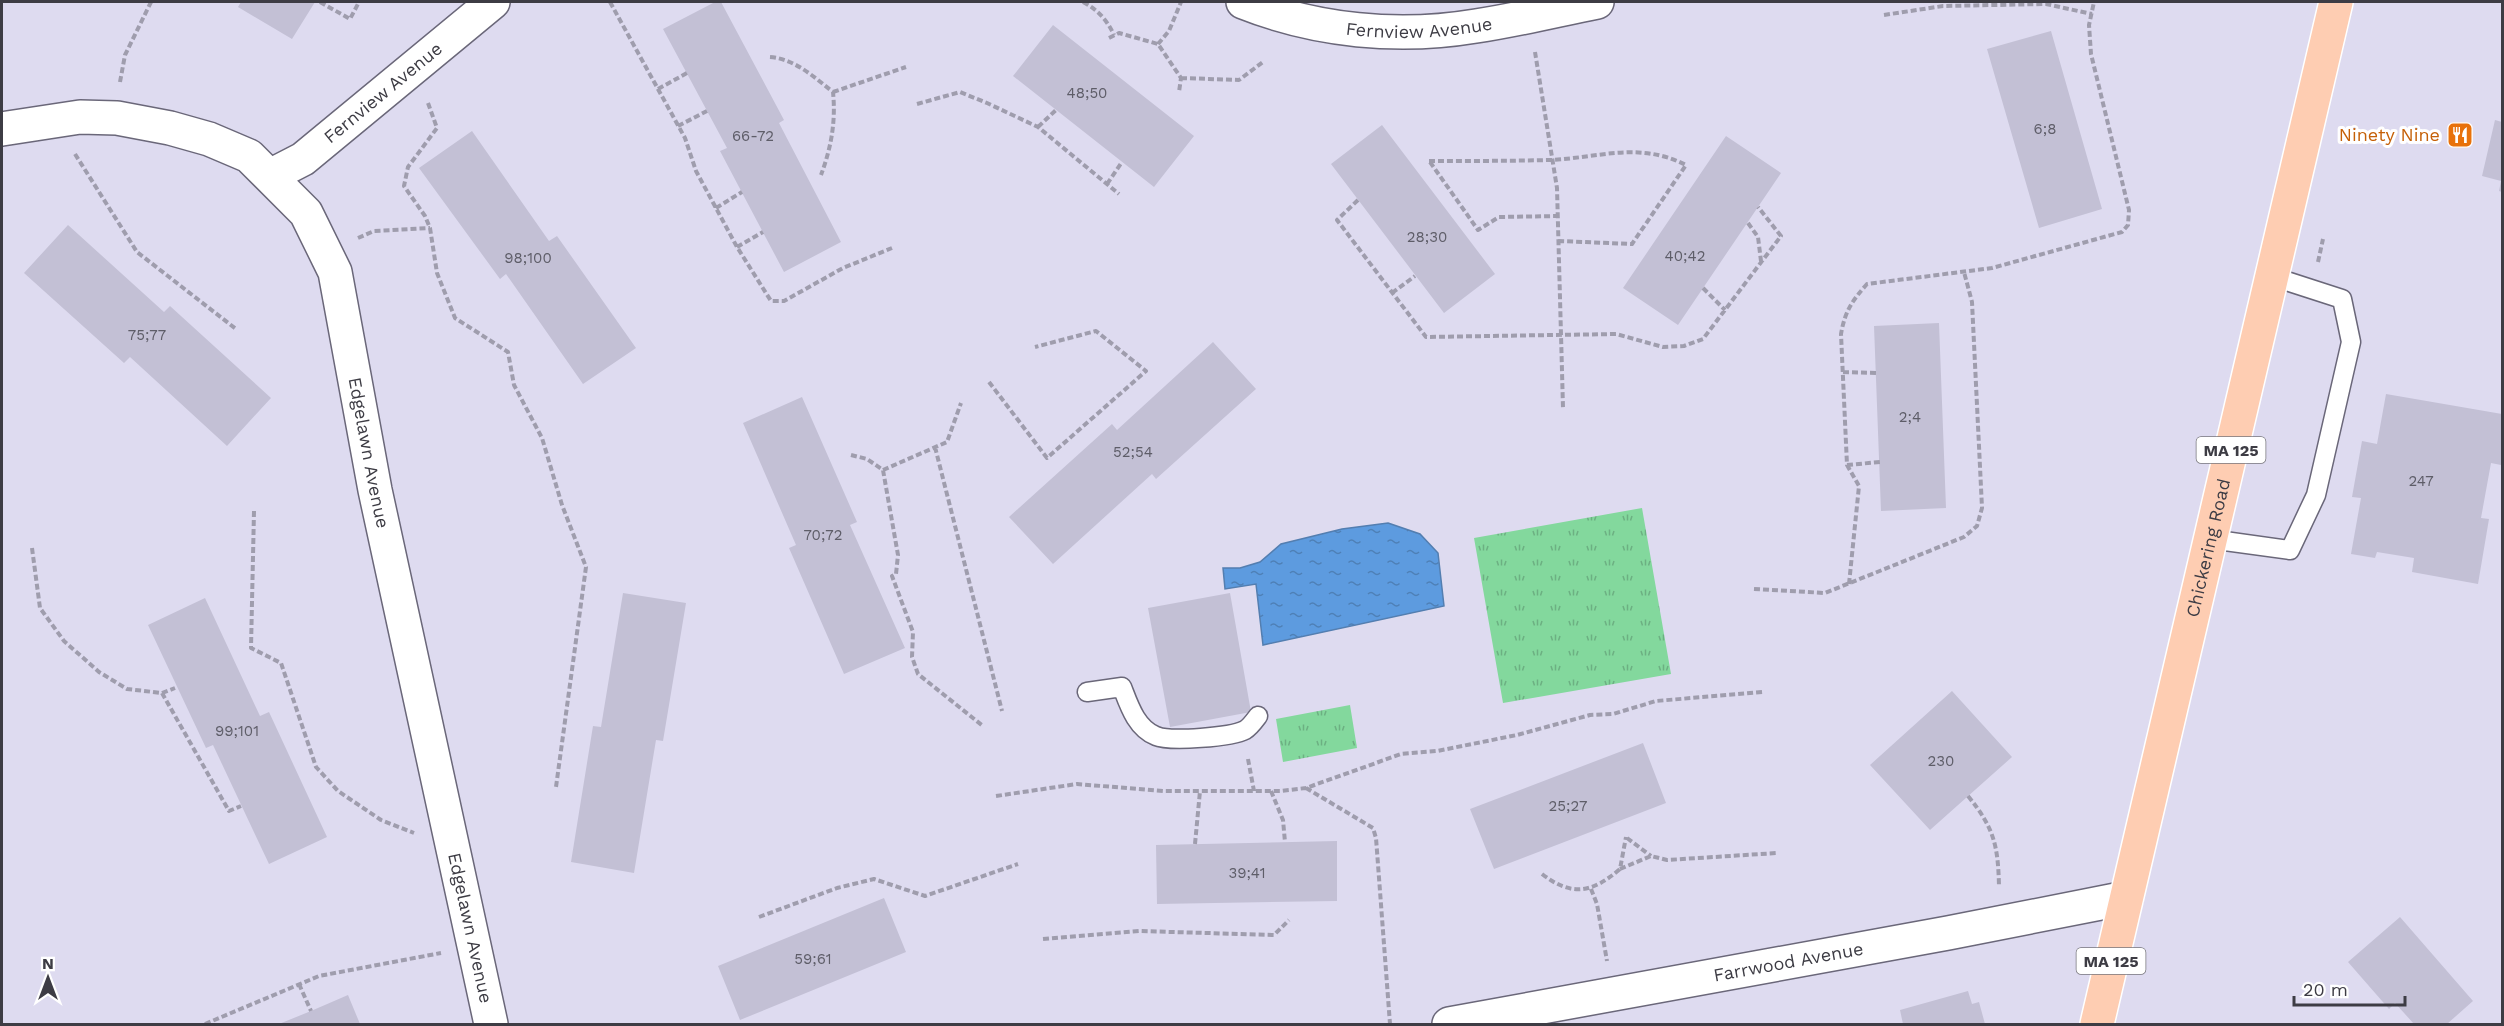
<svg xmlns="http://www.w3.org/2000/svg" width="2504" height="1026" font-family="'Work Sans',sans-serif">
<defs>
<pattern id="park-tufts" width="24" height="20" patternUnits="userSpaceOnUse" patternTransform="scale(1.5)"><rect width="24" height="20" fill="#83d89d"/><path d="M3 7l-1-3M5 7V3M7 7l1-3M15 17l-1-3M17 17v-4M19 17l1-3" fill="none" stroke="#6cb082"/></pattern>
<pattern id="water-ripples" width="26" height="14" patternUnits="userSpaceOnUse" patternTransform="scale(1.5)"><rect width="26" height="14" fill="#5d9bdf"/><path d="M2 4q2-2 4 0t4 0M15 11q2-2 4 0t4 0" fill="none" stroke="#4e80b6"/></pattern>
</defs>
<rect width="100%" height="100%" fill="#dedbf0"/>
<!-- park -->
<path fill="url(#park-tufts)" d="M 1642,508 L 1671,674 L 1503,703 L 1474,538 Z
M 1350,705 L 1357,748 L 1283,762 L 1276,719 Z"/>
<!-- water -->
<path fill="url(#water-ripples)" stroke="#537eb0" stroke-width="1.5" d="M 1388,523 L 1420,534 L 1438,553 L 1444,606 L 1263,645 L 1256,584 L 1225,589 L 1223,568 L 1240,568 L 1260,562 L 1281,544 L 1342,529 Z"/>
<!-- building -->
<path fill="#c3c0d5" d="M 241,2 L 315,2 L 292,39 L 238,7 Z
M 715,2 L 721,2 L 784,120 L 779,123 L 841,242 L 784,272 L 720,151 L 727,148 L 663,29 Z
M 1053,25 L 1194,136 L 1154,187 L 1013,76 Z
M 2051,31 L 2102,209 L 2039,228 L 1987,49 Z
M 2495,120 L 2502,122 L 2502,192 L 2499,191 L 2501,181 L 2482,176 Z
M 1382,125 L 1495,274 L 1444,313 L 1331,164 Z
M 472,131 L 549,241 L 557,236 L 636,348 L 583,384 L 506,274 L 500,279 L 419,168 Z
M 1726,136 L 1781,173 L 1678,325 L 1623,288 Z
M 68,225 L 164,312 L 170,306 L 271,398 L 227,446 L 130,357 L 124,363 L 24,273 Z
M 1939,323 L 1946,508 L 1881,511 L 1874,326 Z
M 1213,342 L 1256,389 L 1156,479 L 1152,474 L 1053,564 L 1009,517 L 1112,424 L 1117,430 Z
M 2386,394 L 2502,414 L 2501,465 L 2491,463 L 2481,518 L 2489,519 L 2478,584 L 2412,572 L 2414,558 L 2377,552 L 2375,558 L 2351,554 L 2361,498 L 2352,497 L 2362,441 L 2377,444 Z
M 802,397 L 857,522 L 850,525 L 905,648 L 844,674 L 789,548 L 796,545 L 743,423 Z
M 623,593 L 686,603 L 663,741 L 656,740 L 634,873 L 571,862 L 593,726 L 601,727 Z
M 1230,593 L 1251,712 L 1170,727 L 1148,608 Z
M 205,598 L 260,716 L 269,712 L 327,837 L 269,864 L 213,745 L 206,748 L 148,625 Z
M 1952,691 L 2012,757 L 1930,830 L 1870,765 Z
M 1643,743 L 1666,803 L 1494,869 L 1470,809 Z
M 1337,841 L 1337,901 L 1157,904 L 1156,845 Z
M 884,898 L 906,952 L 740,1020 L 718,966 Z
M 2400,917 L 2473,1001 L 2447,1024 L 2414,1024 L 2395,1003 L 2389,1009 L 2348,962 Z
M 1968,991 L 1972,1004 L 1979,1002 L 1985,1024 L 1903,1024 L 1900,1010 Z
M 348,995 L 360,1024 L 279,1024 L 311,1011 Z"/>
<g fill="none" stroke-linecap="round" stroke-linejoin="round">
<!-- lane casing -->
<g stroke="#6a6779" stroke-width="21">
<path id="lane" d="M 2210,539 L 2290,550 L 2316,495 L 2351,342 L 2342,299 L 2271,276
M 1087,692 L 1122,687 C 1129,705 1136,728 1156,736 C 1170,742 1232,737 1245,730 C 1250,727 1255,720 1258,716"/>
</g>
<!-- street casing -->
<g stroke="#6a6779" stroke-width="36">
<g id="street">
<path id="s1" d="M 1243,2 C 1316,31 1398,39 1476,26 C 1517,20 1557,10 1597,2"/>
<path id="s2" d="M 2,129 L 80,117 L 117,118 L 170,128 L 209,139 L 249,156 L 306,213 L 335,272 L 375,490 L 491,1024"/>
<path id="s3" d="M 270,176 L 303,159 L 493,2"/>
<path id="s4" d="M 1449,1024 L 1948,933 L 2126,898"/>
</g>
</g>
<!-- primary casing -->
<g stroke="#fff" stroke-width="36">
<g id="primary">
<path id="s5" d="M 2097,1024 L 2336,2"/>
</g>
</g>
<!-- path -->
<path stroke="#9f9dad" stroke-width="4" stroke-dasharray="6 3" stroke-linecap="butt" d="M 320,2 L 350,19 L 359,2
M 610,2 L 685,138 L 696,171 L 737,247 L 771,301 L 784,301 L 843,268 L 892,248
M 1083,2 C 1098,10 1107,20 1114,35
M 1884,15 L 1943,6 L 2046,4 L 2092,14
M 1109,38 L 1119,33 L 1158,44 L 1181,78 L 1179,92
M 1158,44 L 1169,31 L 1181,2
M 1535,52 L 1557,188 L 1563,408
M 770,57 C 795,59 814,77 833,92 C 836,122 831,148 821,175
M 1181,78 L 1239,80 L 1263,62
M 120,82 L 125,55 L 151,2
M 658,89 L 687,73
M 833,92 L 906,67
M 428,103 L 437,128 L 408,167 L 404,186 L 425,216 L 430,228 L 437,273 L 455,318 L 508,352 L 514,385 L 542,438 L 562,505 L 586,567 L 556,787
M 917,104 L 960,92 L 987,103 L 1038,127 L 1119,194
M 678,126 L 707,111
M 1038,127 L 1056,110
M 75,154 L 137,252 L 236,329
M 1429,161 C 1469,161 1509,161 1550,160 C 1599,158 1638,141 1686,165 L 1632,244 L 1558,241
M 1430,162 L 1478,230 L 1499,217 L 1558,216
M 1107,184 L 1122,162
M 1358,200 L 1337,220 L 1426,337 L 1616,334 L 1663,347 L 1684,346 L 1703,339 L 1781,236 L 1758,207
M 716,208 L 742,192
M 1748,223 L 1758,237 L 1761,261
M 358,238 L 374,231 L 430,228
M 737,247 L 763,232
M 2318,262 L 2323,239
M 1703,288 L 1725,310
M 1392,293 L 1415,276
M 1843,372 L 1876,373
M 989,382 L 1047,458 L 1146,371 L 1096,331 L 1035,347
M 935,447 L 1002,711
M 851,455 L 867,459 L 883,470 L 898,555 L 896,574 L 892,576 L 913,632 L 912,657 L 918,674 L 983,726
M 1847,465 L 1880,462
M 883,470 L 947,442 L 961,403
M 254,511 L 251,648 L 281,663 L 316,767 L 338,791 L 381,820 L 414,833
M 32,548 L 40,608 L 64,641 L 99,672 L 127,689 L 162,693 L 229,811 L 241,806
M 1849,584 L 1859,486 L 1847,465 L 1841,334 C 1845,311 1852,301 1867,284 L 1992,268 L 2122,232 L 2128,225 L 2129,210 L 2091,54 L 2089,25 L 2094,2
M 1754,589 L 1825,593 L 1964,537 L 1977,526 L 1982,508 L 1972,302 L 1964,272
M 162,693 L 175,688
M 1248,759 L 1254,791
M 1306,788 L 1373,828 L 1376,838 L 1390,1024
M 1271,791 L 1283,820 L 1285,842
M 996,796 L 1077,784 L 1163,791 L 1280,791 L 1306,788 L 1401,754 L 1437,751 L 1517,735 L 1590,715 L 1613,714 L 1656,701 L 1763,692
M 1968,796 C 1994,828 1998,845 1999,886
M 1627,838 L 1651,856
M 1195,844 L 1200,791
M 1620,869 L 1651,856 L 1667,860 L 1777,853
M 1542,874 C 1572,897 1592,893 1620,869 L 1626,837
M 1591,889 L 1597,904 L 1607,961
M 759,917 L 837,888 L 874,879 L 925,896 L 1018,864
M 1043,939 L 1139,931 L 1274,935 L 1289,920
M 299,984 L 311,1011
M 205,1024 L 319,976 L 441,953"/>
<!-- lane -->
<use href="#lane" stroke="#fff" stroke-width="18"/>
<!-- street -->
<use href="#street" stroke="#fff" stroke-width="33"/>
<!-- primary -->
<use href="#primary" stroke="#fecdb2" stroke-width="33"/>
</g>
<!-- icons -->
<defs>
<g id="restaurant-square" transform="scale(1.35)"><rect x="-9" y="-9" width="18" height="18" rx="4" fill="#e8710a" stroke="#fff"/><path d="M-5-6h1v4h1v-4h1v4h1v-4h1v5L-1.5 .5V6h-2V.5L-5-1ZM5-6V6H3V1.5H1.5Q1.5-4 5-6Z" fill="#fff"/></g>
</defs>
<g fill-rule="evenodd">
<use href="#restaurant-square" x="2460" y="135"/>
</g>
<g text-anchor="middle" stroke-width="6" stroke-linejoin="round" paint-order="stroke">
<!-- number labels -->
<g font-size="15" fill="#5e5d68">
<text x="1087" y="98">48;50</text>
<text x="2045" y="134">6;8</text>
<text x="753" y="141">66-72</text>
<text x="1427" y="242">28;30</text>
<text x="1685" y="261">40;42</text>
<text x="528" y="263">98;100</text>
<text x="147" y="340">75;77</text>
<text x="1910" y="422">2;4</text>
<text x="1133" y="457">52;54</text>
<text x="2421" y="486">247</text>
<text x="823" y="540">70;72</text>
<text x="237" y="736">99;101</text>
<text x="1941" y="766">230</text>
<text x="1568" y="811">25;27</text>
<text x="1247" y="878">39;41</text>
<text x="813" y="964">59;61</text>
</g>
<!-- shield labels -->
<g fill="#fff" stroke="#77767c" stroke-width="1.5">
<rect x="2196.5" y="437" width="69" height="26" rx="4.5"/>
<rect x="2076.5" y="948" width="69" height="26" rx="4.5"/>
</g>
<g font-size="16" font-weight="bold" fill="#3d3c44">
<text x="2231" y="456">MA 125</text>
<text x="2111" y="967">MA 125</text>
</g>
<!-- street labels -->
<g font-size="18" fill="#3d3c44" stroke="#fff">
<text dy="6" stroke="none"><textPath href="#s1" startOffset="180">Fernview Avenue</textPath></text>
<text dy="6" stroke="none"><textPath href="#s3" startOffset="141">Fernview Avenue</textPath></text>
<text dy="6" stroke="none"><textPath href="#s2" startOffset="584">Edgelawn Avenue</textPath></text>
<text dy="6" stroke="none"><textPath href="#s5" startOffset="489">Chickering Road</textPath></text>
<text dy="6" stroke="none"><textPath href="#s2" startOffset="1070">Edgelawn Avenue</textPath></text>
<text dy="6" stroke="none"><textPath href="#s4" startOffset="345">Farrwood Avenue</textPath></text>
</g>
<!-- food labels -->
<g font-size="18" fill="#c56008" stroke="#fff" text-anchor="end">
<text x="2440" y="141">Ninety Nine</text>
</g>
</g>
<!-- border -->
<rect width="2504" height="1026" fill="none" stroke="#3d3c44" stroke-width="6"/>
<!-- north arrow -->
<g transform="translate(48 978)" stroke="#ffffff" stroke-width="4.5" paint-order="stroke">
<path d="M0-4.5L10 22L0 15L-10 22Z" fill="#3d3c44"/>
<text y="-9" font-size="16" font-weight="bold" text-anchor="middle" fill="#3d3c44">N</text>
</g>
<!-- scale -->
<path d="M2294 996v9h111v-9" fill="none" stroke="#3d3c44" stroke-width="3"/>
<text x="2303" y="996" font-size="18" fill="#3d3c44" stroke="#ffffff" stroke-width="4.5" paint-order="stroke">20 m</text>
</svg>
